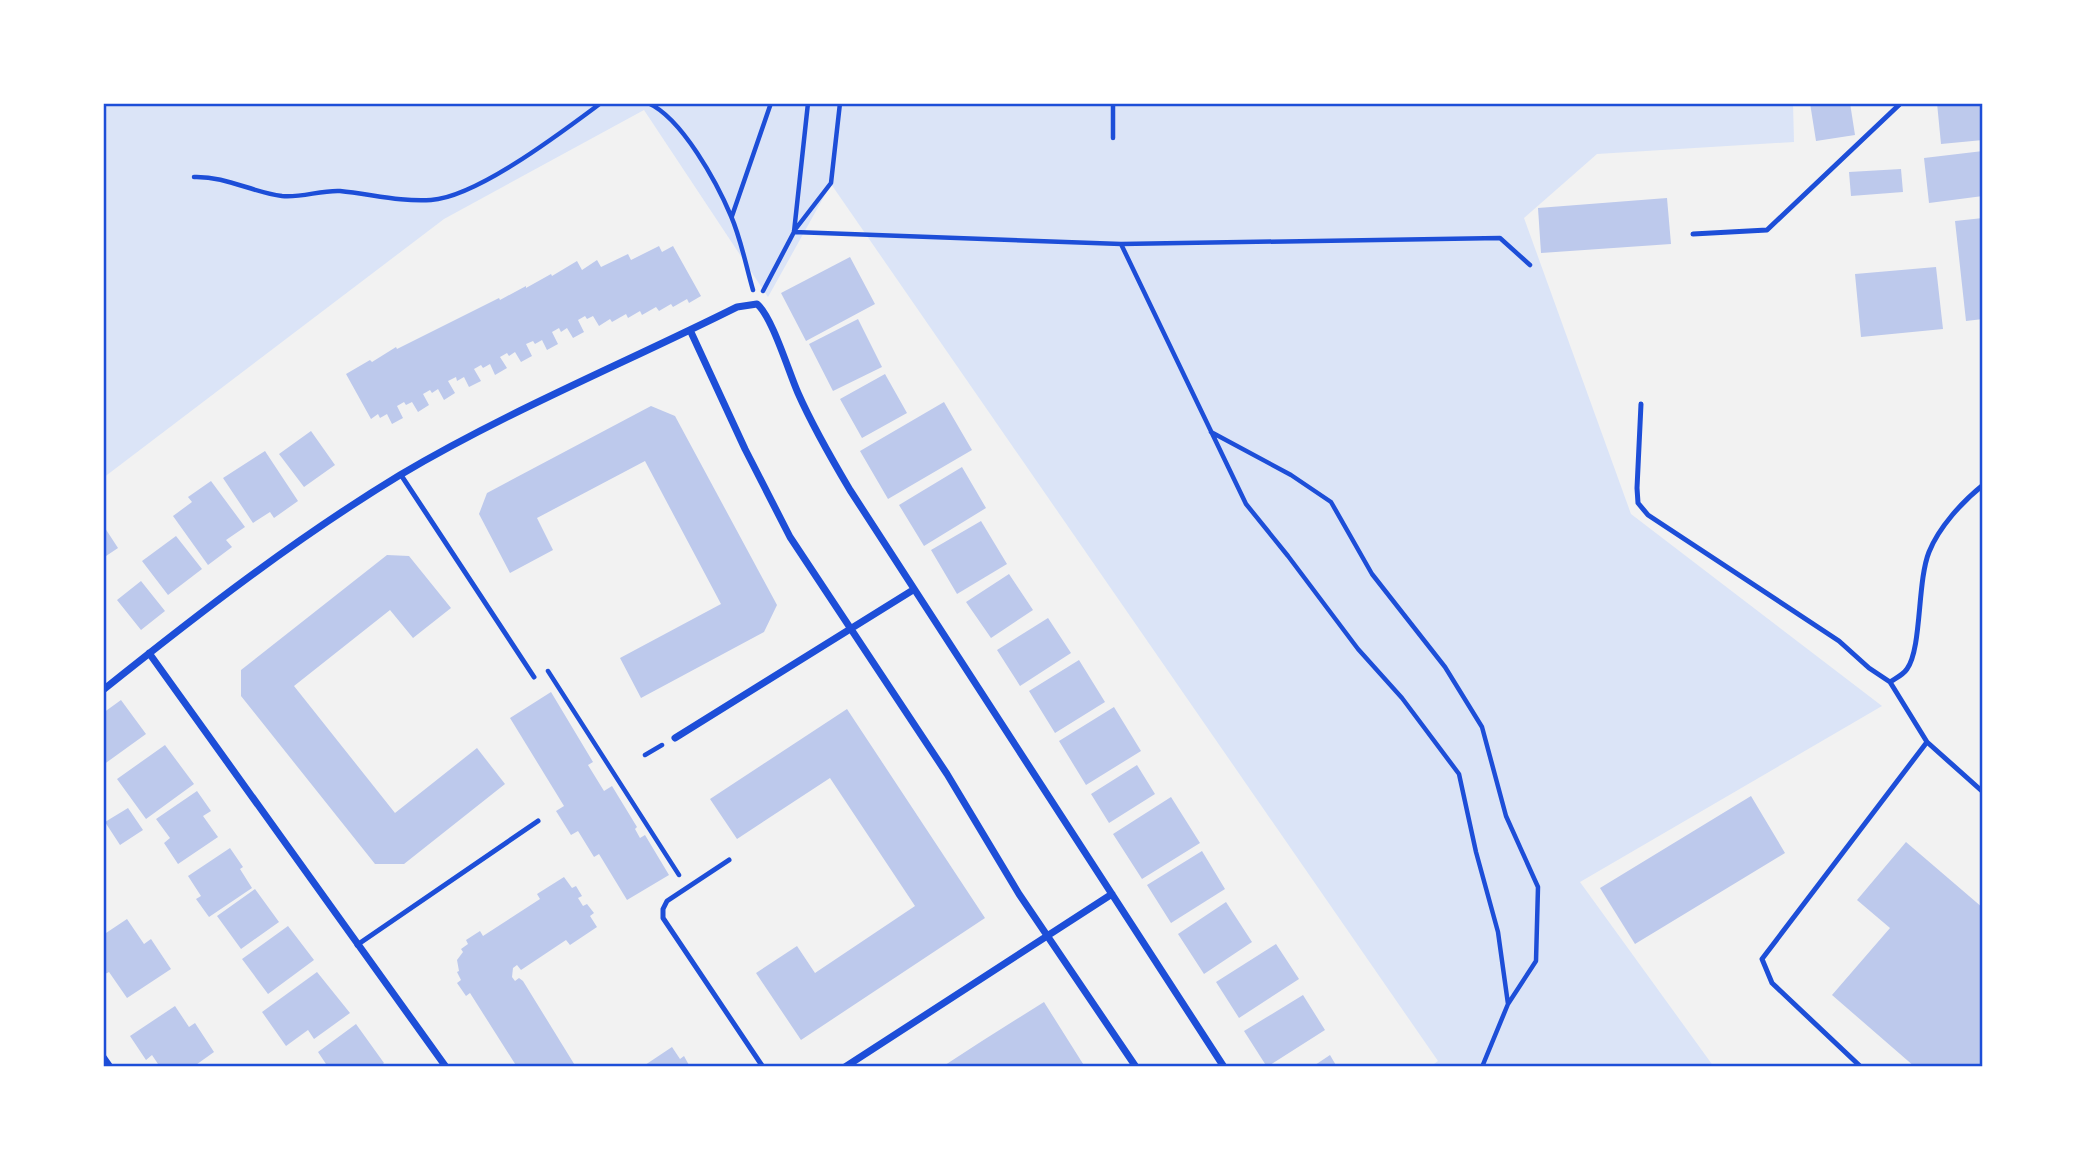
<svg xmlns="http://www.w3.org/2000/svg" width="2086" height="1170" font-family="'PT Sans Narrow',sans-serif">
<rect width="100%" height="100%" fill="#f2f2f2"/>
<!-- green -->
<path fill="#dbe4f7" d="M 103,103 L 1793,103 L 1794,142 L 1597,154 L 1524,218 L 1631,514 L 1882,706 L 1580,882 L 1714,1067 L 1430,1067 L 1438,1061 L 831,184 L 768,297 L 644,110 L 444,219 L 103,478 Z"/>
<!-- building -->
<path fill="#bdc9ec" d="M 1810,103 L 1850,103 L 1855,135 L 1816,141 Z
M 1937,103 L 1983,103 L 1983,140 L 1941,144 Z
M 1983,151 L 1983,196 L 1929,203 L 1924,158 Z
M 1901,169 L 1903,192 L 1851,196 L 1849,172 Z
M 1667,198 L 1671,244 L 1541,253 L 1538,208 Z
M 1983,218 L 1983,319 L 1966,321 L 1955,221 Z
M 659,246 L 662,252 L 673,246 L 701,296 L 689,303 L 687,299 L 673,307 L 671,304 L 659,311 L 656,307 L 642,315 L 640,311 L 628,318 L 626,314 L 612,322 L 610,319 L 599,326 L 593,316 L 587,319 L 585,316 L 578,320 L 584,332 L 573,338 L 567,328 L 561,332 L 559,328 L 552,332 L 558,344 L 547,350 L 542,340 L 535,344 L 533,341 L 526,344 L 532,356 L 521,362 L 515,352 L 509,356 L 507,353 L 500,357 L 507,368 L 495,375 L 490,364 L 483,368 L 481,365 L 474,369 L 481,381 L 469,387 L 464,377 L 457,381 L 456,377 L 448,381 L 455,393 L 444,400 L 438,389 L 432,393 L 430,390 L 423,394 L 429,405 L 418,412 L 412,402 L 406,405 L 404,402 L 397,406 L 403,418 L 392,424 L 387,414 L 380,418 L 378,414 L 371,419 L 346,374 L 370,360 L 372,362 L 396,347 L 397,349 L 499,298 L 500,300 L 526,286 L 526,288 L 551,274 L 552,276 L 577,261 L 582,270 L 597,260 L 601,267 L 628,254 L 631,260 Z
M 850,257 L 875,304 L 806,341 L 781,293 Z
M 1936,267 L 1943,329 L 1861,337 L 1855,274 Z
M 858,319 L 882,367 L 833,391 L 809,344 Z
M 885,374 L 907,413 L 862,438 L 840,399 Z
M 944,402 L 972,450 L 888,499 L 860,451 Z
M 651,406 L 675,416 L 777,605 L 764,632 L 641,698 L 620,658 L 721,604 L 645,461 L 537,518 L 553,550 L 510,573 L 479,514 L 487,493 Z
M 311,431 L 335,465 L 304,487 L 279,454 Z
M 265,451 L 298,501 L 274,518 L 270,512 L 253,523 L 223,478 Z
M 962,467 L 986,508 L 924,546 L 899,505 Z
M 211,481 L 245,527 L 226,540 L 232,547 L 208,565 L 173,516 L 192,502 L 188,497 Z
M 981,521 L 1007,564 L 957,594 L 931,550 Z
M 103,525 L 118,548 L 103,558 Z
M 176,536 L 202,569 L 168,595 L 142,561 Z
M 387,555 L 409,556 L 451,608 L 413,638 L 390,610 L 294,686 L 395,813 L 477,748 L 505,784 L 404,864 L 375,864 L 241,696 L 241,670 Z
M 1009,574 L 1033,610 L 991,638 L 966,602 Z
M 141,581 L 165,611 L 141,630 L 117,600 Z
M 1048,618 L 1071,653 L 1020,686 L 997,650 Z
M 1079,660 L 1105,702 L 1055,733 L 1029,691 Z
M 551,692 L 593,762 L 588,765 L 604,791 L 612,786 L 637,827 L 635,829 L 640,838 L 645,835 L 669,875 L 627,900 L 599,854 L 594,857 L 578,831 L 571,835 L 556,811 L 564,806 L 510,718 Z
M 121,700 L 146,734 L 103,765 L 103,713 Z
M 1114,707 L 1141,751 L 1086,785 L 1059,741 Z
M 847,709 L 985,918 L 801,1040 L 756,973 L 797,946 L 815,973 L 915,906 L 830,778 L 737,839 L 710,799 Z
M 165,745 L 194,784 L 146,819 L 117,779 Z
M 1137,765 L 1155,794 L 1109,823 L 1091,794 Z
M 197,791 L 211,811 L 203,816 L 218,837 L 178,864 L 164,843 L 170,838 L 156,819 Z
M 1751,796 L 1785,853 L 1635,944 L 1600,888 Z
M 1171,797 L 1200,843 L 1142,879 L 1113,834 Z
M 128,808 L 143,830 L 120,845 L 105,822 Z
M 1906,842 L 1983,908 L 1983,1067 L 1915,1067 L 1832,995 L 1890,928 L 1857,900 Z
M 230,848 L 243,867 L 240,869 L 252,888 L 209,917 L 196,899 L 201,896 L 188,876 Z
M 1202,851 L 1225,889 L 1171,923 L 1147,885 Z
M 564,877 L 572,888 L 576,886 L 582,896 L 578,898 L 583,906 L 587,904 L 594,913 L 590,916 L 597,927 L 570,945 L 566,940 L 521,970 L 517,965 L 513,968 L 512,977 L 515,981 L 519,978 L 523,981 L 576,1067 L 517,1067 L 470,993 L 466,996 L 457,983 L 461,980 L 457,972 L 459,971 L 457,960 L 463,952 L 461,949 L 468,944 L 466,940 L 480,931 L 483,936 L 540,899 L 537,894 Z
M 255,889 L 279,922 L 241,949 L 217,916 Z
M 1226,902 L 1252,942 L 1204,974 L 1178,934 Z
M 127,919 L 144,944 L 151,939 L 171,969 L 127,998 L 109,972 L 103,975 L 103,935 Z
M 288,926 L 314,960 L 268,994 L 242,959 Z
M 1276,944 L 1299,979 L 1239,1018 L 1216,982 Z
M 317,972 L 350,1013 L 314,1039 L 308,1030 L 286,1046 L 262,1012 Z
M 1303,995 L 1325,1030 L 1267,1067 L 1244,1031 Z
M 1044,1002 L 1085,1067 L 942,1067 L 982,1041 Z
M 175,1006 L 189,1027 L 195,1023 L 214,1052 L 193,1067 L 160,1067 L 152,1055 L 146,1060 L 130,1036 Z
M 356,1024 L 384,1063 L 380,1067 L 328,1067 L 318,1052 Z
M 672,1047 L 680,1059 L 684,1056 L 690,1067 L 646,1067 L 645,1065 Z
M 1330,1055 L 1337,1067 L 1312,1067 Z"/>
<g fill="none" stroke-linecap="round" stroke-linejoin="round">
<!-- path -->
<path stroke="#1d4ed8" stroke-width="4.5" d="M 648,103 C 682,118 717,183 731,216 C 741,239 746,266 753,290
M 1113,138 L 1113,103
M 194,177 C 226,176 251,192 282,196 C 301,198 321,190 340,191 C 371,194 400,202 431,200 C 477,197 562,132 601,103
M 732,216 L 771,103
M 794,231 L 831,183 L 840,103
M 794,232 L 1121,244 L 1500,238 L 1530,265
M 1121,244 L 1246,504 L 1288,556 L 1358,649 L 1402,698 L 1459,774 L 1476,852 L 1498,932 L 1508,1004 L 1482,1067
M 763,291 L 794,232 L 808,103
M 1211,432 L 1291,475 L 1331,502 L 1372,574 L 1445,667 L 1482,727 L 1506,816 L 1538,887 L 1536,961 L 1508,1004
M 548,671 L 679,875
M 645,755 L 662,745"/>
<!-- service -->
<path stroke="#1d4ed8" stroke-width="5" d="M 1693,234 L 1767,230 L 1901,103
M 1641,404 L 1637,488 L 1638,503 L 1648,515 L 1839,641 L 1869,668 L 1890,682 C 1896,678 1903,675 1907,669 C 1922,648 1917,582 1929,552 C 1939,527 1962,502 1983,485
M 401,475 L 534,677
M 1890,682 L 1927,742
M 729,860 L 667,901 L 663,909 L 663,918 L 763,1067
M 357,945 L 538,821
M 1861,1067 L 1772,983 L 1762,959 L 1927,742 L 1983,792"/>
<!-- minor -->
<path stroke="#1d4ed8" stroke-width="7" d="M 690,330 L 745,449 L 790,537 L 947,774 L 1019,894 L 1136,1067
M 149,653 L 446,1067
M 103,690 C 198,614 296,538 400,475 C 508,411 625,363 737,307 L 757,304 C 772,316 789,373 798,393 C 813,427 831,458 850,490 L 1224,1067
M 675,738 L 913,590
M 103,1057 L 110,1067
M 845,1067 L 1112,894"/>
</g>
<!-- border -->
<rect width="2086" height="1170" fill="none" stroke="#ffffff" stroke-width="210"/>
<rect x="105" y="105" width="1876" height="960" fill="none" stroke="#1d4ed8" stroke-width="2.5"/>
</svg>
